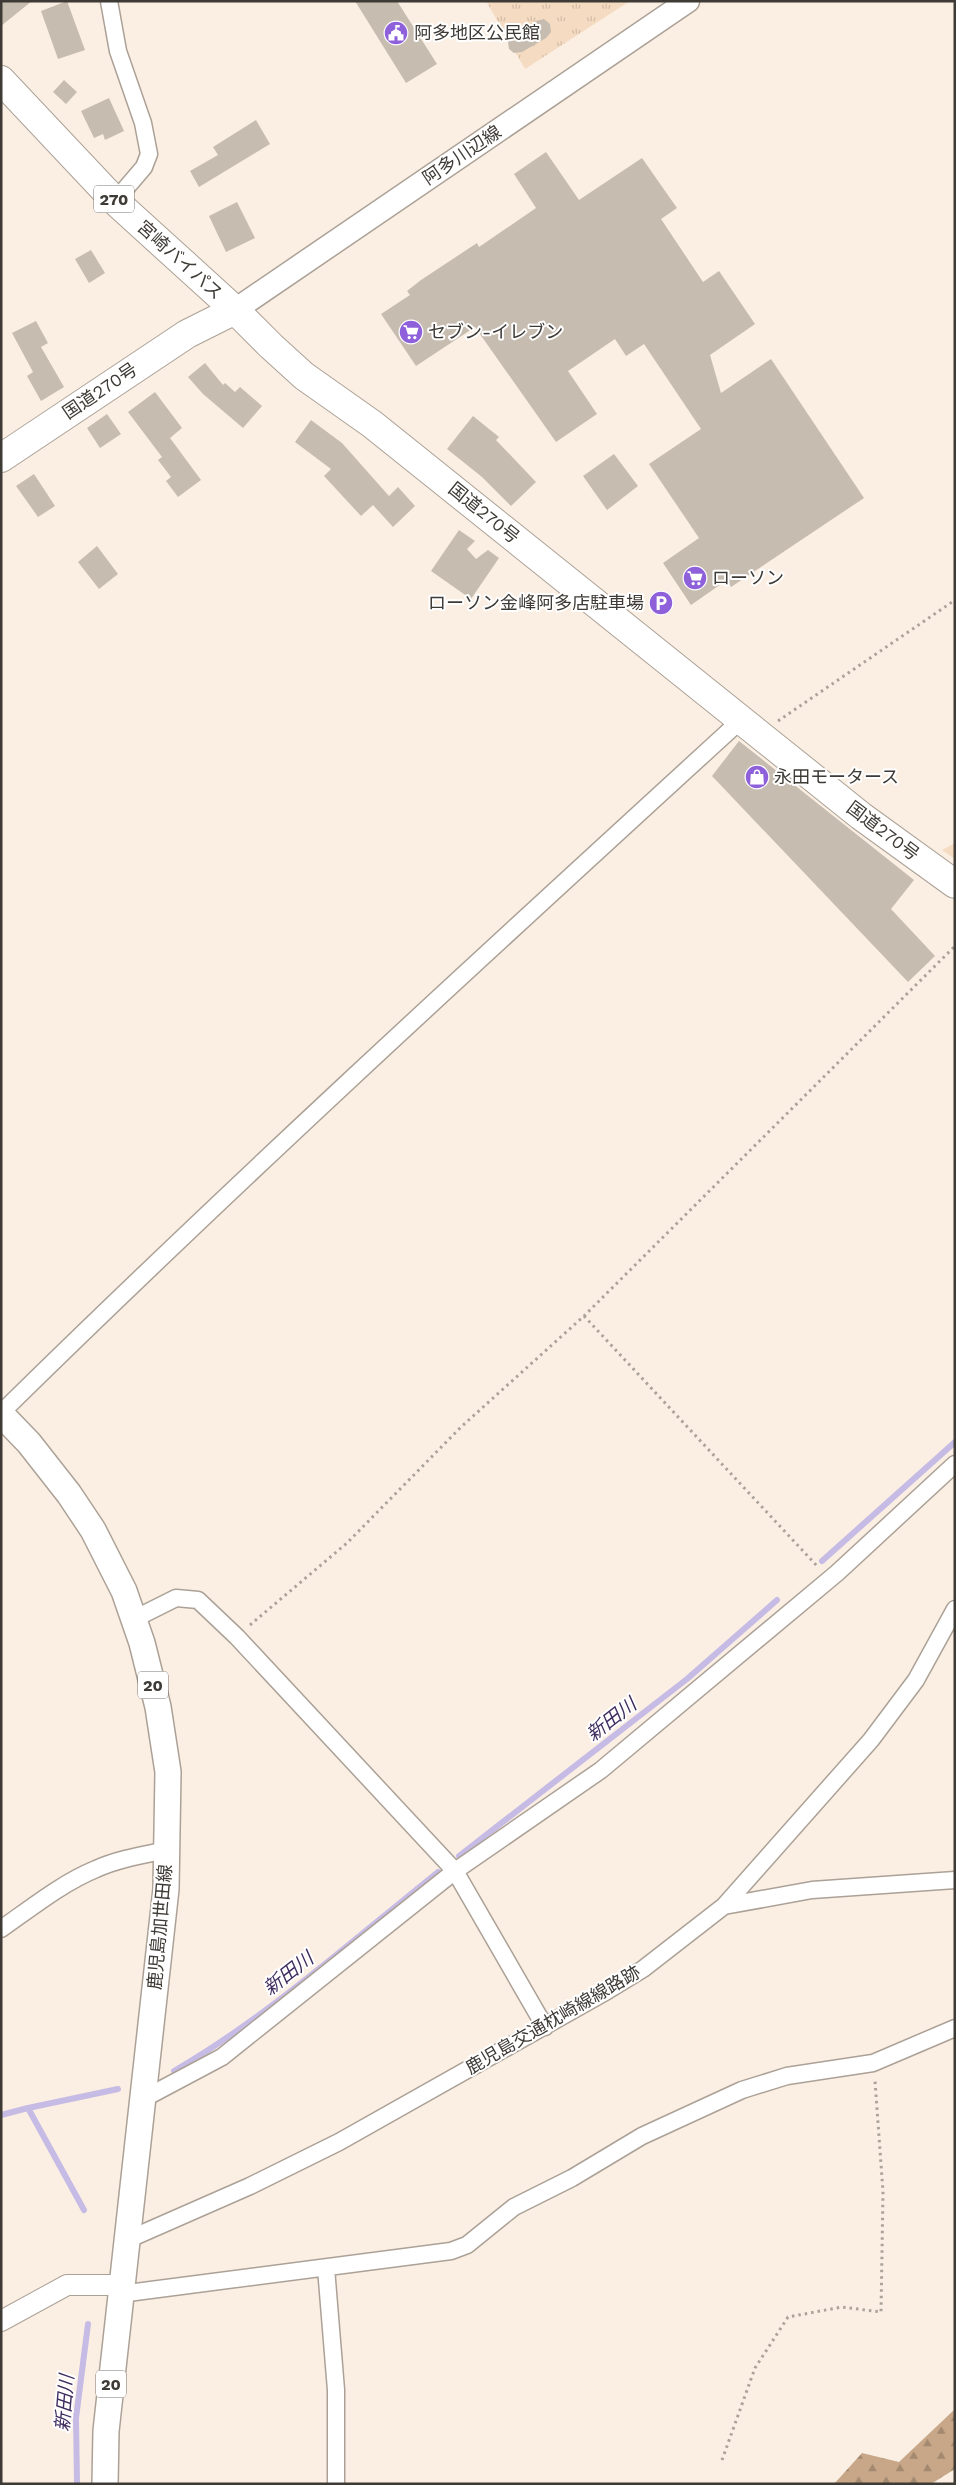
<svg xmlns="http://www.w3.org/2000/svg" width="956" height="2485" font-family="'Work Sans','Noto Sans JP',sans-serif">
<defs>
<pattern id="forest-firs" width="22" height="20" patternUnits="userSpaceOnUse" patternTransform="scale(1.25)"><rect width="22" height="20" fill="#c7a787"/><path d="M5 1l3.5 6h-7zM16 11l3.5 6h-7z" fill="#a3896f"/></pattern>
<pattern id="park-tufts" width="24" height="20" patternUnits="userSpaceOnUse" patternTransform="scale(1.25)"><rect width="24" height="20" fill="#f5dbc1"/><path d="M3 7l-1-3M5 7V3M7 7l1-3M15 17l-1-3M17 17v-4M19 17l1-3" fill="none" stroke="#d3bda6"/></pattern>
</defs>
<rect width="100%" height="100%" fill="#fbefe4"/>
<!-- grass -->
<path fill="#f5dbc1" d="M 955,843 L 955,859 L 942,850 Z"/>
<!-- forest -->
<path fill="url(#forest-firs)" d="M 955,2409 L 955,2469 L 931,2484 L 834,2484 L 862,2453 L 899,2462 Z"/>
<!-- park -->
<path fill="url(#park-tufts)" d="M 486,1 L 630,1 L 525,69 Z"/>
<g fill="none" stroke-linecap="round" stroke-linejoin="round">
<!-- stream -->
<path stroke="#c6bbe4" stroke-width="6" d="M 822,1561 L 955,1442
M 459,1856 L 687,1679 L 777,1600
M 174,2071 C 269,2016 353,1940 438,1872
M 1,2115 L 28,2108
M 84,2210 L 28,2108 L 118,2089
M 77,2484 L 76,2418 L 88,2324"/>
</g>
<!-- building -->
<path fill="#c7bcb0" d="M 1,1 L 32,1 L 1,26 Z
M 67,1 L 85,50 L 58,59 L 41,11 Z
M 355,1 L 397,1 L 437,64 L 406,83 Z
M 544,19 L 550,24 L 551,32 L 546,38 L 522,52 L 514,53 L 509,49 L 508,42 L 512,35 L 536,21 Z
M 64,80 L 77,92 L 66,104 L 53,92 Z
M 109,98 L 124,131 L 105,140 L 103,134 L 94,138 L 81,111 Z
M 256,120 L 270,144 L 199,187 L 190,171 L 218,155 L 213,147 Z
M 546,152 L 579,200 L 642,158 L 677,208 L 661,219 L 703,282 L 719,271 L 755,324 L 710,355 L 721,393 L 771,359 L 864,498 L 731,587 L 727,580 L 691,605 L 663,563 L 699,538 L 649,464 L 701,429 L 644,344 L 626,356 L 615,339 L 568,371 L 597,414 L 556,442 L 475,327 L 416,366 L 381,314 L 410,295 L 407,291 L 421,280 L 477,243 L 479,247 L 536,208 L 514,174 Z
M 237,202 L 255,238 L 226,252 L 209,216 Z
M 91,250 L 105,273 L 89,283 L 75,259 Z
M 36,321 L 48,343 L 41,347 L 64,387 L 41,401 L 27,376 L 33,372 L 12,333 Z
M 205,363 L 223,385 L 225,383 L 235,392 L 240,387 L 262,406 L 243,428 L 203,394 L 188,377 Z
M 155,392 L 182,428 L 170,438 L 201,480 L 178,497 L 166,481 L 171,477 L 158,460 L 162,457 L 128,412 Z
M 107,414 L 121,434 L 100,448 L 87,428 Z
M 473,416 L 499,437 L 496,440 L 536,482 L 511,506 L 482,477 L 447,449 Z
M 311,420 L 342,443 L 389,496 L 398,487 L 415,506 L 393,527 L 373,505 L 361,516 L 324,476 L 331,469 L 295,442 Z
M 614,454 L 638,486 L 607,510 L 583,476 Z
M 34,474 L 55,506 L 38,517 L 16,486 Z
M 459,530 L 475,541 L 467,549 L 476,559 L 488,550 L 499,558 L 471,599 L 431,571 Z
M 97,546 L 118,574 L 99,589 L 78,562 Z
M 739,741 L 914,880 L 891,909 L 935,956 L 908,982 L 712,776 Z"/>
<g fill="none" stroke-linecap="round" stroke-linejoin="round">
<!-- minor casing -->
<g stroke="#aca196" stroke-width="19">
<path id="minor" d="M 109,1 L 118,51 L 143,123 L 149,154 L 144,167 L 115,201
M 1,1413 C 242,1176 492,948 741,720
M 134,1619 L 176,1598 L 198,1600 L 237,1637 L 455,1871 L 545,2027
M 724,1906 L 871,1740 L 916,1680 L 955,1609
M 1,1929 C 31,1908 62,1883 96,1869 C 118,1859 143,1855 167,1850
M 143,2099 L 222,2057 L 455,1871 L 601,1770 L 837,1573 L 955,1464
M 127,2240 L 250,2186 L 339,2142 L 607,1991 L 643,1969 L 724,1906 L 812,1890 L 955,1880
M 326,2268 L 336,2390 L 336,2484
M 120,2294 L 451,2251 L 467,2245 L 514,2207 L 572,2178 L 642,2136 L 742,2090 L 787,2076 L 873,2063 L 955,2028"/>
</g>
<!-- tertiary casing -->
<g stroke="#aca196" stroke-width="22">
<path id="tertiary" d="M 1,2321 L 67,2285 L 121,2285"/>
</g>
<!-- secondary casing -->
<g stroke="#aca196" stroke-width="25">
<path id="secondary" d="M 235,310 L 688,1"/>
</g>
<!-- primary casing -->
<g stroke="#aca196" stroke-width="28">
<path id="primary" d="M 1,1414 L 29,1443 L 69,1494 L 93,1530 L 124,1591 L 142,1643 L 158,1707 L 168,1772 L 166,1889 L 106,2431 L 105,2484"/>
</g>
<!-- trunk casing -->
<g stroke="#aca196" stroke-width="30">
<path id="trunk" d="M 1,80 L 115,201 L 235,310 L 271,346 L 304,376 L 372,424 L 861,816 L 955,884
M 1,458 L 187,334 L 235,310"/>
</g>
<!-- path -->
<path stroke="#aba39a" stroke-width="3" stroke-dasharray="2.5 4" stroke-linecap="butt" d="M 778,721 L 955,600
M 584,1316 L 817,1566
M 250,1625 L 347,1543 L 461,1427 L 584,1316 L 955,946
M 722,2460 L 755,2368 L 788,2317 L 842,2307 L 881,2312 L 883,2192 L 875,2081"/>
<!-- minor -->
<use href="#minor" stroke="#fff" stroke-width="16"/>
<!-- tertiary -->
<use href="#tertiary" stroke="#fff" stroke-width="20"/>
<!-- secondary -->
<use href="#secondary" stroke="#fff" stroke-width="22"/>
<!-- primary -->
<use href="#primary" stroke="#fff" stroke-width="25"/>
<!-- trunk -->
<use href="#trunk" stroke="#fff" stroke-width="28"/>
</g>
<!-- icons -->
<defs>
<g id="civic-disc" transform="scale(1.25)"><circle r="9.5" fill="#8e61db" stroke="#fff"/><path d="M-.6-6.5H3V-4.5H.6V-3L4-1V1h2V6H-6V1h2V-1L-.6-3ZM-1.2 2.5V6h2.4V2.5Z" fill="#fff"/></g>
<g id="supermarket-disc" transform="scale(1.25)"><circle r="9.5" fill="#8e61db" stroke="#fff"/><path d="M-6-5.5h2.5l.6 2H6L4.5 2H-2.5L-4.4-4H-6ZM-1.5 3.2a1.3 1.3 0 1 0 .1 0ZM3 3.2a1.3 1.3 0 1 0 .1 0Z" fill="#fff"/></g>
<g id="parking-disc" transform="scale(1.25)"><circle r="9.5" fill="#8e61db" stroke="#fff"/><path d="M-3.5-5.5H1a3.5 3.5 0 0 1 0 7H-1V5.5H-3.5ZM-1-3.4V-.6H.8a1.4 1.4 0 0 0 0-2.8Z" fill="#fff"/></g>
<g id="shop-disc" transform="scale(1.25)"><circle r="9.5" fill="#8e61db" stroke="#fff"/><path d="M-5-2.5h2.3a2.7 3.5 0 0 1 5.4 0H5L5.5 6h-11ZM-1.5-2.5h3a1.5 2.3 0 0 0-3 0Z" fill="#fff"/></g>
</defs>
<g fill-rule="evenodd">
<use href="#civic-disc" x="396" y="33"/>
<use href="#supermarket-disc" x="411" y="332"/>
<use href="#supermarket-disc" x="695" y="578"/>
<use href="#parking-disc" x="661" y="603"/>
<use href="#shop-disc" x="757" y="777"/>
</g>
<g text-anchor="middle" stroke-width="4" stroke-linejoin="round" paint-order="stroke">
<!-- shield labels -->
<g fill="#fff" stroke="#787572" stroke-width="1">
<rect x="94" y="185.5" width="40" height="27" rx="4"/>
<rect x="138" y="1671.5" width="30" height="27" rx="4"/>
<rect x="96" y="2370.5" width="30" height="27" rx="4"/>
</g>
<g font-size="16" font-weight="bold" fill="#3e3a35">
<text x="114" y="205">270</text>
<text x="153" y="1691">20</text>
<text x="111" y="2390">20</text>
</g>
<!-- poi labels -->
<g font-size="18" fill="#3e3a35" stroke="#fff" text-anchor="start">
<text x="414" y="39">阿多地区公民館</text>
<text x="428" y="338">セブン-イレブン</text>
<text x="712" y="584">ローソン</text>
<text x="644" y="609" text-anchor="end">ローソン金峰阿多店駐車場</text>
<text x="774" y="783">永田モータース</text>
</g>
<!-- street labels -->
<g font-size="18" fill="#3e3a35" stroke="#fff">
<text transform="translate(462 155) rotate(-34)" y="6">阿多川辺線</text>
<text transform="translate(180 260) rotate(42)" y="6">宮崎バイパス</text>
<text transform="translate(100 391) rotate(-34)" y="6">国道270号</text>
<text transform="translate(484 513) rotate(39)" y="6">国道270号</text>
<text transform="translate(883 831) rotate(37)" y="6">国道270号</text>
<text transform="translate(160 1927) rotate(-85)" y="6">鹿児島加世田線</text>
<text transform="translate(553 2020) rotate(-30)" y="6">鹿児島交通枕崎線線路跡</text>
</g>
<!-- water labels -->
<g font-size="19" font-style="italic" fill="#3f2d60" stroke="#fff">
<text transform="translate(611 1719) rotate(-38)" y="7">新田川</text>
<text transform="translate(288 1973) rotate(-38)" y="7">新田川</text>
<text transform="translate(64 2403) rotate(-85)" y="7">新田川</text>
</g>
</g>
<!-- border -->
<rect width="956" height="2485" fill="none" stroke="#3e3a35" stroke-width="5"/>
</svg>
